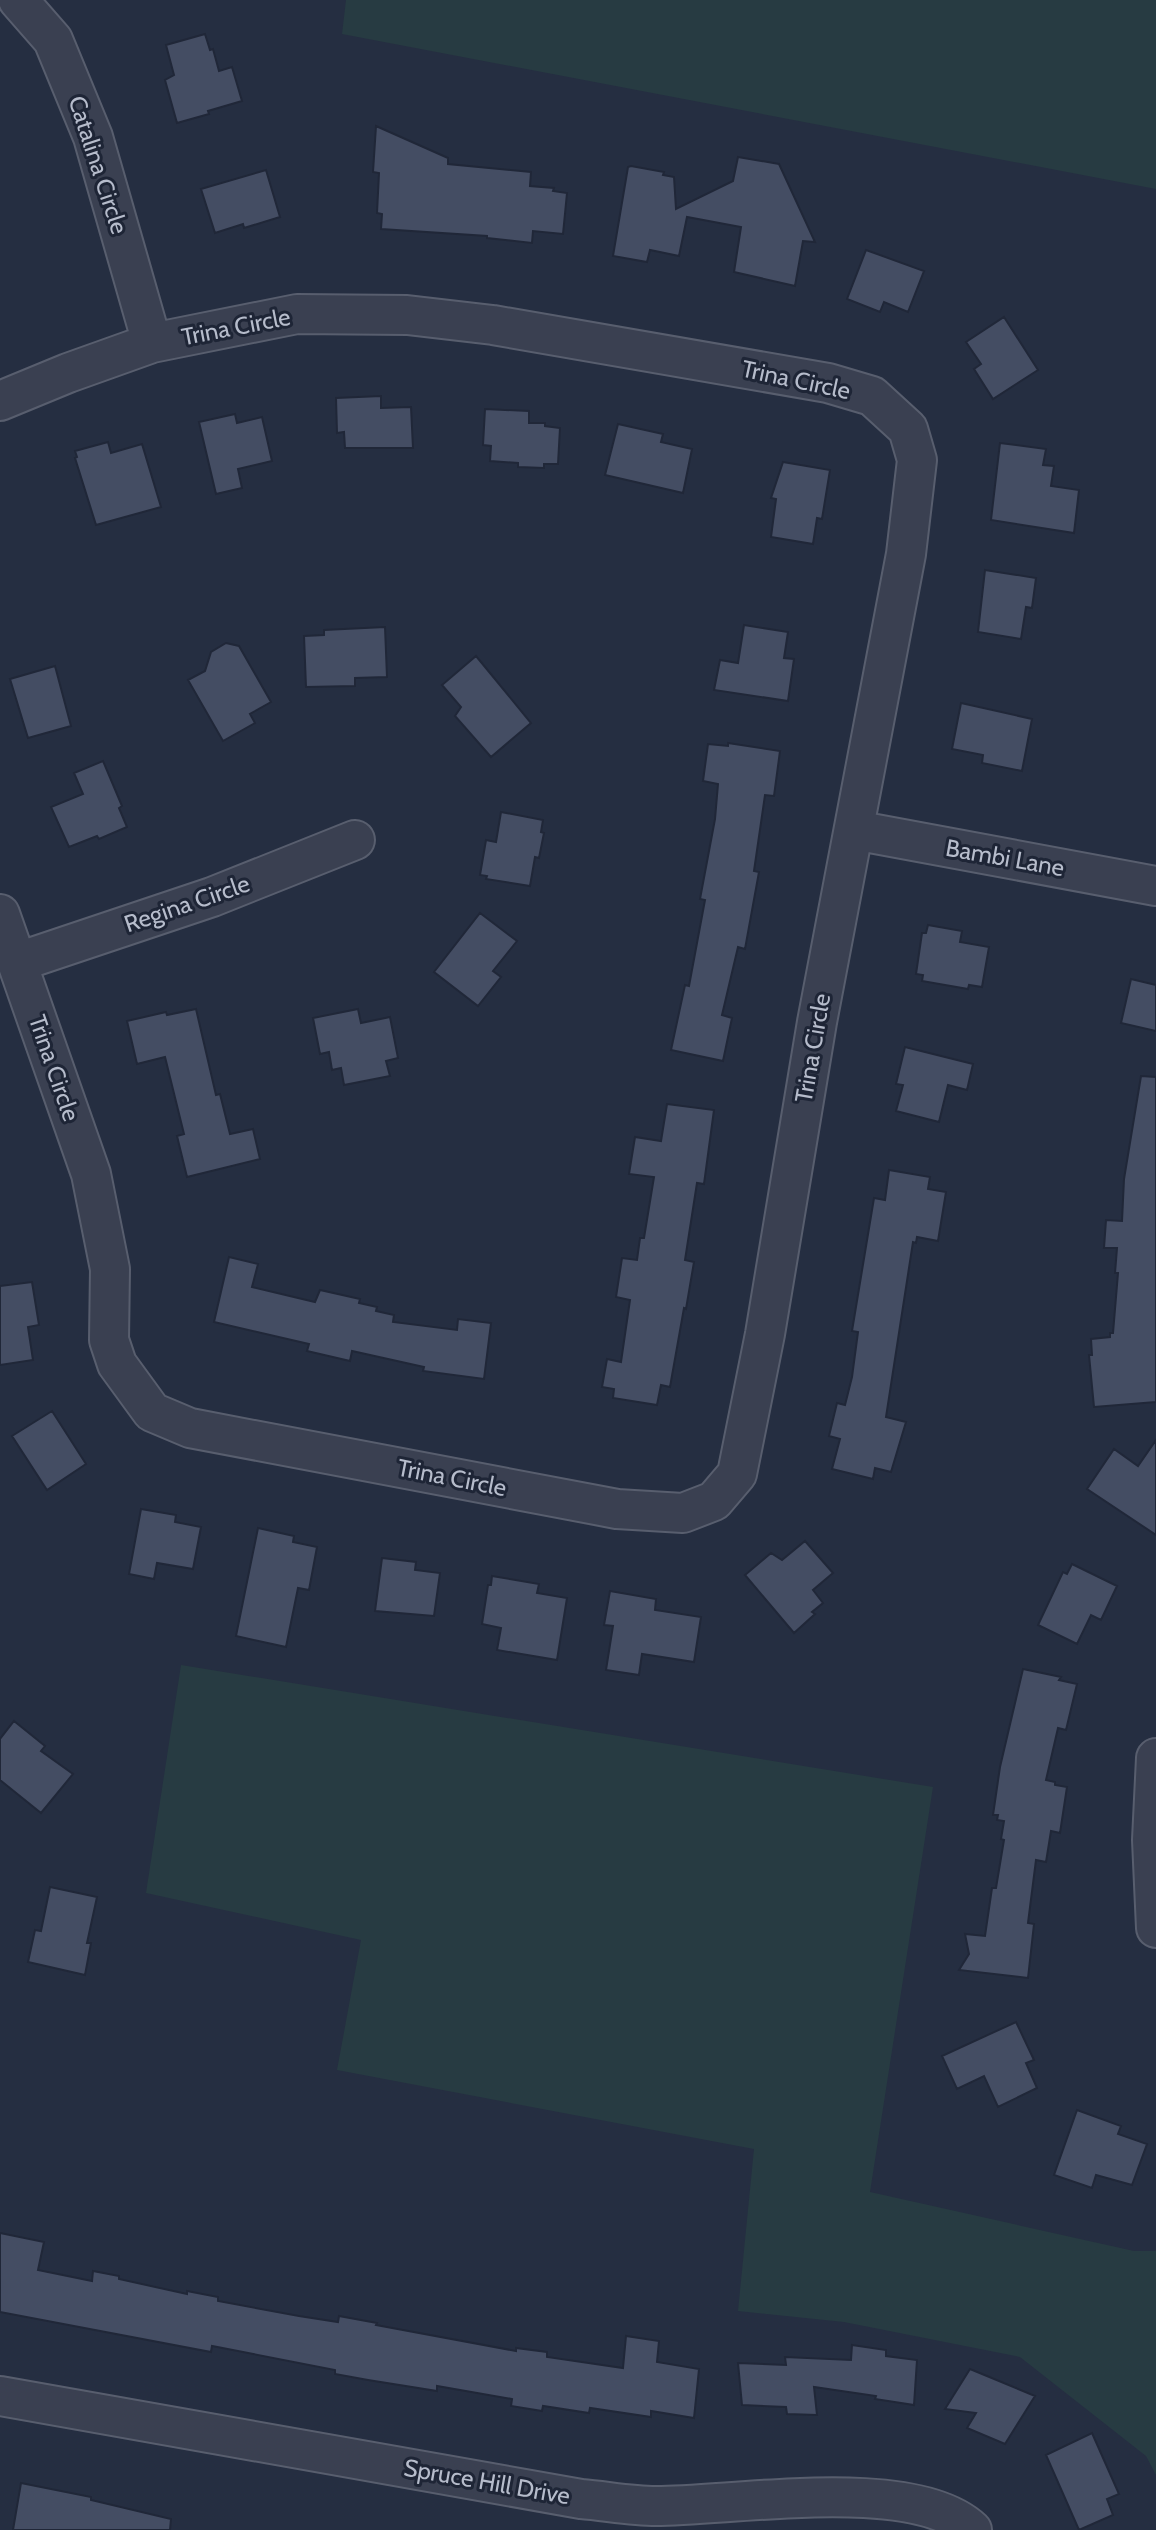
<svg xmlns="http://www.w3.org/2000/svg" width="1156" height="2530" font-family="Cabin,sans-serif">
<rect width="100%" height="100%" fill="#252e41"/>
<!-- green -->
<path fill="#273b42" d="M 346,0 L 1156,0 L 1156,189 L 342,34 Z
M 181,1665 L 933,1787 L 870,2192 L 1134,2251 L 1156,2251 L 1156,2475 L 1146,2456 L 1020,2357 L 844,2322 L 738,2311 L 754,2149 L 337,2070 L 361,1940 L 146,1893 Z"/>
<!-- building -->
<path fill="#444d63" stroke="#202738" stroke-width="2" d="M 205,34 L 210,50 L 213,49 L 219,71 L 232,67 L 242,101 L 208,111 L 209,114 L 177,123 L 165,80 L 174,75 L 166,45 Z
M 376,126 L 448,158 L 448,164 L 531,172 L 530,186 L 554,188 L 553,191 L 567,193 L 563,234 L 533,231 L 532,243 L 487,238 L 487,236 L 381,229 L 382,214 L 377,213 L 379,173 L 373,172 Z
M 738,157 L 779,164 L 815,242 L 803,241 L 795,286 L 734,272 L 741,227 L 687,217 L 679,256 L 650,250 L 647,262 L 613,256 L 628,167 L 631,166 L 664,172 L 663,175 L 674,177 L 676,209 L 733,181 Z
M 266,170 L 280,217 L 244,228 L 243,224 L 215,233 L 201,189 Z
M 866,250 L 924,271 L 908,312 L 884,302 L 880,312 L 847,299 Z
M 1004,317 L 1038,370 L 993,399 L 974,369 L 981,364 L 966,342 Z
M 381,396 L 381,408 L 411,407 L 413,448 L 345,448 L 344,432 L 337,433 L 336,398 Z
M 485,409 L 529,411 L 529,423 L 545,423 L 545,426 L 560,428 L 558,464 L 544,464 L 544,468 L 518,467 L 518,463 L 490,461 L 491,446 L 483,445 Z
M 235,414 L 237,423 L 262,417 L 272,461 L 238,469 L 242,488 L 216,494 L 199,422 Z
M 618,424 L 663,434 L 661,442 L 692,449 L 683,493 L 605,475 Z
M 108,442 L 111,453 L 142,444 L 161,507 L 96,525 L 75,458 L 77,457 L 75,451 Z
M 1000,443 L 1046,449 L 1043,465 L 1054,466 L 1051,486 L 1079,490 L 1074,533 L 991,520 Z
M 783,462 L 830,470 L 822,519 L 817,518 L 813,544 L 771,537 L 776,499 L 771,498 Z
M 985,570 L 1036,578 L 1032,608 L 1026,607 L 1021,639 L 978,632 Z
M 744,625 L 788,632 L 784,658 L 794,659 L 788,701 L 714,690 L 720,660 L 738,663 Z
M 385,627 L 387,677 L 355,678 L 355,686 L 306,687 L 304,636 L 324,635 L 324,630 Z
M 226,643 L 239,646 L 271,702 L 250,714 L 255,723 L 223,741 L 188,680 L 205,671 L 211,652 Z
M 476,656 L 531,723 L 491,757 L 455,716 L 461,707 L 442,685 Z
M 55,666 L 71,726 L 28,738 L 10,679 Z
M 961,703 L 1032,719 L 1022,771 L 982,763 L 983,755 L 952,749 Z
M 728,743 L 780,751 L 774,796 L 765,795 L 754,871 L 759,872 L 745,949 L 738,947 L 722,1015 L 732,1018 L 723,1061 L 671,1050 L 685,985 L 689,986 L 705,900 L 700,899 L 715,819 L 718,784 L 703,781 L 708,744 L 728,746 Z
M 103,761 L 122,806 L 119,808 L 127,827 L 99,839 L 97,836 L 69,847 L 51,807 L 83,794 L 74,773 Z
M 501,812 L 543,820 L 541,832 L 544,833 L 539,858 L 535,857 L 530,886 L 486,879 L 487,876 L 480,875 L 486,840 L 496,842 Z
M 480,913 L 517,941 L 493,971 L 501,977 L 478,1006 L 434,972 Z
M 928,925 L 962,931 L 960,942 L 989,947 L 982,987 L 969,985 L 968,989 L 922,981 L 923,975 L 916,974 L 922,933 L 926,933 Z
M 1131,979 L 1156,985 L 1156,1031 L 1121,1023 Z
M 196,1009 L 216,1095 L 220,1094 L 230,1134 L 253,1129 L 260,1159 L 187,1177 L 177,1136 L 184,1134 L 165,1057 L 137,1064 L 127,1021 L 166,1012 L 167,1015 Z
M 358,1009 L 361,1023 L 390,1017 L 398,1058 L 386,1061 L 390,1076 L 344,1085 L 341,1068 L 332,1070 L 329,1052 L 320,1054 L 313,1018 Z
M 905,1047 L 973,1064 L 967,1090 L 948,1085 L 939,1122 L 896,1111 L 903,1085 L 896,1084 Z
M 1141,1076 L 1156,1077 L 1156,1402 L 1094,1407 L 1089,1355 L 1092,1355 L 1091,1339 L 1110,1337 L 1110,1333 L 1113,1333 L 1118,1273 L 1115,1273 L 1117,1248 L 1104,1248 L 1106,1220 L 1122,1221 L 1124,1179 Z
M 667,1104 L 714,1110 L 704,1184 L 697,1183 L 685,1260 L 694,1262 L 686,1309 L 684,1308 L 670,1387 L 661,1385 L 657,1405 L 613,1398 L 614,1389 L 602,1387 L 607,1359 L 621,1362 L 630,1300 L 616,1297 L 622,1258 L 637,1260 L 640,1238 L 644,1238 L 654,1177 L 629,1174 L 635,1137 L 661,1141 Z
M 889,1170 L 930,1177 L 928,1189 L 946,1192 L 938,1241 L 917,1237 L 916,1243 L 913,1242 L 886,1417 L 906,1422 L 891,1472 L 875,1468 L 873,1479 L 832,1469 L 840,1439 L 829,1436 L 837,1403 L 845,1405 L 852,1377 L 858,1332 L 852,1331 L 874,1198 L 885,1200 Z
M 229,1257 L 258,1264 L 252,1287 L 315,1302 L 320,1290 L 360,1299 L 359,1303 L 377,1307 L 376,1311 L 394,1315 L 393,1322 L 457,1330 L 458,1319 L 491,1323 L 484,1379 L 423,1371 L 424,1367 L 352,1351 L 350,1361 L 307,1351 L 309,1344 L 214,1322 Z
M 32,1282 L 39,1325 L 28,1327 L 33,1360 L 0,1365 L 0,1286 Z
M 52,1411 L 86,1464 L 47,1490 L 12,1436 Z
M 1156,1440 L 1156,1535 L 1087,1489 L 1114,1449 L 1138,1466 Z
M 141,1509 L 176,1515 L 175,1522 L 201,1527 L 193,1569 L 157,1563 L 154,1579 L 129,1574 Z
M 258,1528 L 294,1536 L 293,1542 L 317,1547 L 309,1590 L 298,1588 L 286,1647 L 236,1636 Z
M 805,1541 L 833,1573 L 813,1590 L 823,1603 L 812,1612 L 815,1614 L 794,1633 L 745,1575 L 771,1553 L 782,1560 Z
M 382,1558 L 416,1562 L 415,1570 L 440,1573 L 434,1616 L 375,1611 Z
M 1072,1564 L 1117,1586 L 1101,1620 L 1091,1615 L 1077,1644 L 1038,1625 L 1063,1572 L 1067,1574 Z
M 492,1576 L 539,1584 L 537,1593 L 567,1598 L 557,1660 L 497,1650 L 501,1628 L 482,1624 L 488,1585 L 491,1585 Z
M 610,1591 L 656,1599 L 655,1610 L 701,1617 L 694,1662 L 642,1654 L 639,1675 L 606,1670 L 613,1626 L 604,1625 Z
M 1023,1669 L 1061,1677 L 1059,1680 L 1077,1684 L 1066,1730 L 1058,1728 L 1046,1780 L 1055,1782 L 1055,1785 L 1067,1787 L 1060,1833 L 1051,1831 L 1046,1862 L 1036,1860 L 1028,1923 L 1034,1924 L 1028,1978 L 959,1970 L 969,1954 L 965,1934 L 985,1936 L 992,1888 L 996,1888 L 1004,1840 L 1001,1839 L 1004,1821 L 997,1820 L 998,1815 L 993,1815 L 1000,1767 Z
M 14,1721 L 45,1746 L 41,1751 L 73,1774 L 41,1813 L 0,1780 L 0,1739 Z
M 50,1887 L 97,1897 L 87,1943 L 91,1943 L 85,1975 L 28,1962 L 35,1930 L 41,1931 Z
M 1016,2022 L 1034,2060 L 1026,2063 L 1037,2088 L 998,2107 L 984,2076 L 957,2089 L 942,2056 Z
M 1077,2110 L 1121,2126 L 1118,2134 L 1147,2144 L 1132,2185 L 1096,2175 L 1092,2188 L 1054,2175 Z
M 0,2233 L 44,2242 L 38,2270 L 92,2281 L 93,2271 L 119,2276 L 119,2279 L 187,2294 L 187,2291 L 218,2297 L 218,2301 L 299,2316 L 338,2322 L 339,2316 L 377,2323 L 376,2325 L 516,2351 L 516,2348 L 547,2352 L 547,2357 L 623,2368 L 626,2336 L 659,2341 L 657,2362 L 699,2369 L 694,2418 L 651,2411 L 651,2417 L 590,2408 L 589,2413 L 543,2406 L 542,2411 L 511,2406 L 512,2399 L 437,2386 L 437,2391 L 368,2380 L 335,2374 L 335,2370 L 212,2346 L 211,2352 L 0,2312 Z
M 852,2345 L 886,2350 L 886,2356 L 917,2360 L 914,2405 L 875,2399 L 876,2396 L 814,2387 L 817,2415 L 787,2414 L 786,2407 L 742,2405 L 738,2363 L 786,2365 L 785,2357 L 851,2360 Z
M 970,2369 L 1035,2396 L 1005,2444 L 967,2428 L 976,2413 L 945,2409 Z
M 1092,2433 L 1119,2494 L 1107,2499 L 1113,2515 L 1079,2530 L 1046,2455 Z
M 21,2483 L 91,2497 L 91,2500 L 171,2519 L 170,2530 L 13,2530 Z"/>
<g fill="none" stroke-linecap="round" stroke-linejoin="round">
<!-- minor casing -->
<g stroke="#585e6e" stroke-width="42">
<path id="minor" d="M 18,0 L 53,40 L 93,137 L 152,343
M 0,401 L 68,373 L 152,343 L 297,314 L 407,315 L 493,325 L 828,383 L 872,396 L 908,429 L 917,460 L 906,554 L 817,1022 L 765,1334 L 737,1474 L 714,1501 L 683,1513 L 617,1509 L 190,1428 L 152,1412 L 117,1364 L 109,1340 L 110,1269 L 91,1174 L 0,914
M 854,830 L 1156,886
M 18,962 L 212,897 L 355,840
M 1156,1758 L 1152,1840 L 1156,1928
M 0,2396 L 581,2499 C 606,2501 631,2506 656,2506 C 735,2506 913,2475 972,2530"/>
</g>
<!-- minor -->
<use href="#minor" stroke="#3a4051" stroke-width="38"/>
</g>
<g text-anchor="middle" stroke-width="6" stroke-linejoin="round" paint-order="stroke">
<!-- street labels -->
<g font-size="24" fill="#b6bccb" stroke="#1e2536">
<text transform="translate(98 165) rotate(72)" y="8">Catalina Circle</text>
<text transform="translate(236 327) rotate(-11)" y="8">Trina Circle</text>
<text transform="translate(796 380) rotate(12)" y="8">Trina Circle</text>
<text transform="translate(1005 858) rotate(10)" y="8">Bambi Lane</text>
<text transform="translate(187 904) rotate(-19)" y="8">Regina Circle</text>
<text transform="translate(813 1048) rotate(-80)" y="8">Trina Circle</text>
<text transform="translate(54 1068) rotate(71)" y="8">Trina Circle</text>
<text transform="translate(452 1478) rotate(11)" y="8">Trina Circle</text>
<text transform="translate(487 2482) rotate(10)" y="8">Spruce Hill Drive</text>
</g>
</g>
</svg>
